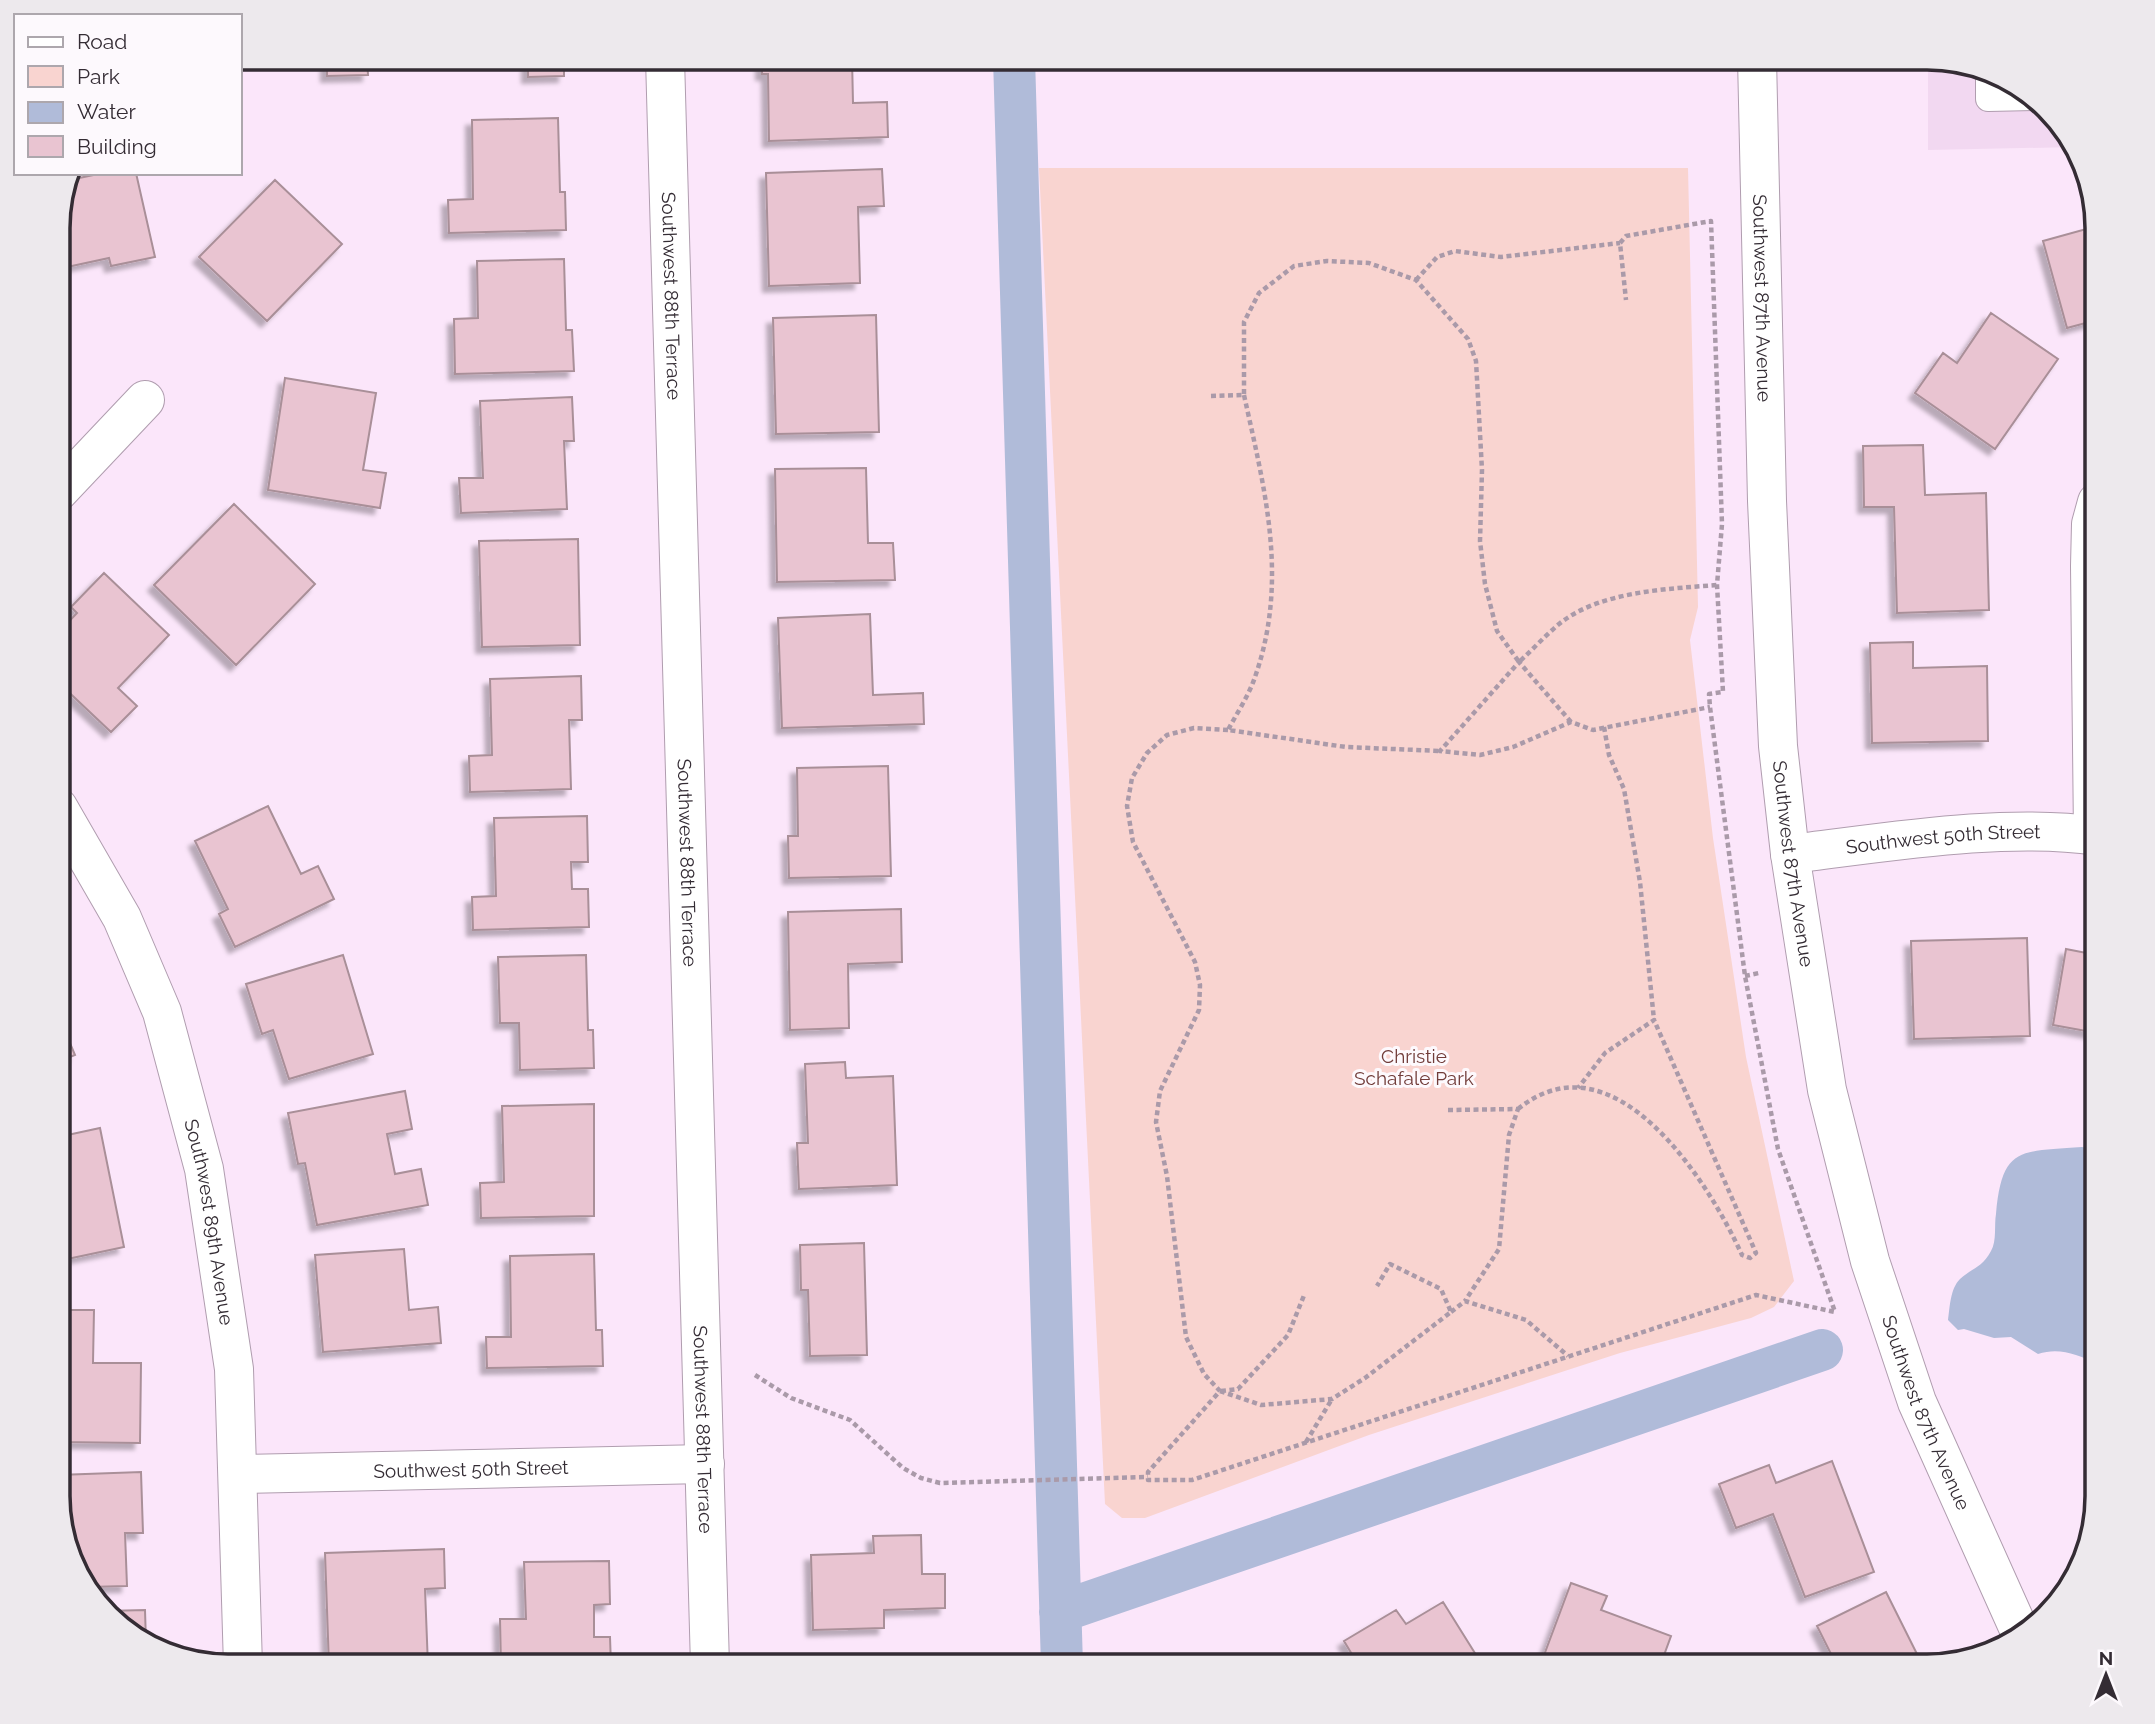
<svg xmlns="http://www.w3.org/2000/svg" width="2155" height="1724" font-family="Raleway,sans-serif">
<defs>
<filter id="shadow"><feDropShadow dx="-6" dy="6" stdDeviation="2" flood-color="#0004"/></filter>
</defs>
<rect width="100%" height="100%" fill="#fbe6fa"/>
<!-- built -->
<path fill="#f2d8f1" d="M 1928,58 L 1992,71 L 2039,100 L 2075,147 L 1928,150 Z"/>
<!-- green -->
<path fill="#f9d4d0" d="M 1039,168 L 1688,168 L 1698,607 L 1690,640 L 1713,838 L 1746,1057 L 1794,1281 L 1774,1307 L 1751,1318 L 1620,1353 L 1369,1435 L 1145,1518 L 1122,1518 L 1105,1504 Z"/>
<!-- water -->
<path fill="#b0bbd9" d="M 2082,1147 L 2097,1150 L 2097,1363 C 2077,1355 2060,1347 2038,1354 L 2011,1337 L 1994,1338 L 1964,1329 L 1958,1330 L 1948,1320 C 1950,1307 1950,1289 1960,1279 C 1972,1268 1982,1268 1991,1251 C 1997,1241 1994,1225 1996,1214 C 2002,1145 2021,1152 2082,1147 Z"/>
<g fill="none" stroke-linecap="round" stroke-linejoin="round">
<!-- canal -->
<path stroke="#b0bbd9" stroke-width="42" d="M 1014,58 L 1062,1666
M 1060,1612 L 1822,1350"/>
</g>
<!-- building -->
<path fill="#e9c4d1" stroke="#a98f98" stroke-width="2" filter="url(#shadow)" d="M 327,58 L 367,58 L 368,75 L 327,76 Z
M 528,58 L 564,58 L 564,76 L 528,77 Z
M 762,58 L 852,58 L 853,103 L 887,102 L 888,137 L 769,141 L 768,74 L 762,74 Z
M 558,118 L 560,192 L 565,192 L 566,230 L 449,233 L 448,200 L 473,199 L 472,120 Z
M 882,169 L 884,206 L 858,207 L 860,283 L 769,286 L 766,173 Z
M 70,173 L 78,173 L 79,178 L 103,173 L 136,173 L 155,257 L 111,266 L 109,258 L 58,269 L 58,217 Z
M 275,180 L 342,244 L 267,321 L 199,257 Z
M 2097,226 L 2097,320 L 2067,328 L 2043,241 Z
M 564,259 L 566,330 L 572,330 L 574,371 L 455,374 L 454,319 L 478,318 L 477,261 Z
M 1991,313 L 2058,359 L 1995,449 L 1915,393 L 1943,353 L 1957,363 Z
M 876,315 L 879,432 L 776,434 L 773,318 Z
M 285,378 L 376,393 L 363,470 L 386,473 L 380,508 L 268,490 Z
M 572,397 L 574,441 L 564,441 L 567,509 L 461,513 L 459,478 L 483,478 L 480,401 Z
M 1923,445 L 1925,495 L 1986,493 L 1989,610 L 1897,613 L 1894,507 L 1864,507 L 1863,446 Z
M 866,468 L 868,543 L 893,543 L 895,580 L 777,582 L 775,469 Z
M 234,504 L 315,584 L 236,665 L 154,585 Z
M 578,539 L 580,645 L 482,647 L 479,541 Z
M 104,573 L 169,635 L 118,688 L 137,706 L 111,732 L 58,682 L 58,633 L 77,613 L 71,607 Z
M 870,614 L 873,695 L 923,693 L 924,724 L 782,728 L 778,618 Z
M 1913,642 L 1913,668 L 1987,666 L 1988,741 L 1872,743 L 1870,643 Z
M 581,676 L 582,720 L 569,720 L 571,789 L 470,792 L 469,756 L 492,755 L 490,679 Z
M 888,766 L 891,876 L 789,878 L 788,836 L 798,836 L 797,768 Z
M 268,806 L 301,874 L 318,866 L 334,899 L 235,947 L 219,914 L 228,909 L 195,841 Z
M 587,816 L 588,862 L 571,862 L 572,889 L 588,889 L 589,927 L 473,930 L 472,897 L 496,896 L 494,818 Z
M 901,909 L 902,962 L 848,964 L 849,1028 L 790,1030 L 788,912 Z
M 2027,938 L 2030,1036 L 1914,1039 L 1911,941 Z
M 2066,949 L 2097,955 L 2097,1033 L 2053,1025 Z
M 343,955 L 373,1054 L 289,1079 L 273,1030 L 262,1034 L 246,984 Z
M 586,955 L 588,1030 L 593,1030 L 594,1068 L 520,1070 L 519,1023 L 500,1023 L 498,957 Z
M 58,1015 L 75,1055 L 58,1062 Z
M 845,1062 L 846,1078 L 893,1076 L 897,1185 L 799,1189 L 797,1143 L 808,1143 L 805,1064 Z
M 405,1091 L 412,1129 L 387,1134 L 395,1174 L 421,1169 L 428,1205 L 317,1225 L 305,1163 L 298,1164 L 288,1113 Z
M 594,1104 L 594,1216 L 481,1218 L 480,1183 L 504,1182 L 502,1106 Z
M 100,1128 L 124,1247 L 58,1261 L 58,1137 Z
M 864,1243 L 867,1355 L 810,1356 L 808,1290 L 801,1290 L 800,1245 Z
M 404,1249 L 409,1310 L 438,1307 L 441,1343 L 323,1352 L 315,1255 Z
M 594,1254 L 596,1330 L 602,1330 L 603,1366 L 487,1368 L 486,1337 L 511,1337 L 510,1256 Z
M 58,1310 L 94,1310 L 93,1363 L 141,1363 L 140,1443 L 58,1442 Z
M 1832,1461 L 1874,1572 L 1805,1597 L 1773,1514 L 1736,1528 L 1719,1484 L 1769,1465 L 1776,1483 Z
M 141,1472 L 143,1533 L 125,1533 L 127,1586 L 88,1587 L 75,1571 L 58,1506 L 58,1475 Z
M 921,1535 L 922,1574 L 945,1574 L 945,1608 L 884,1610 L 884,1628 L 813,1630 L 811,1555 L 874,1553 L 873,1536 Z
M 444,1549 L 445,1588 L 425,1589 L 428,1666 L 329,1666 L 325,1553 Z
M 609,1561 L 610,1604 L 594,1605 L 594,1637 L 610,1637 L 611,1666 L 501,1666 L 500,1619 L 526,1619 L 524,1562 Z
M 1571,1583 L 1607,1596 L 1601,1610 L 1671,1636 L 1660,1666 L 1540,1666 Z
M 1886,1592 L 1923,1666 L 1837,1666 L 1817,1626 Z
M 1443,1602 L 1483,1666 L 1359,1666 L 1344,1641 L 1396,1610 L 1406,1624 Z
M 145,1610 L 146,1642 L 116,1624 L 106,1611 Z"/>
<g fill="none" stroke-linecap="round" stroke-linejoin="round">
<!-- lane casing -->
<g stroke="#b09daf" stroke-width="26">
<path id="lane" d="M 1988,70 L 1988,99 L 2036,98"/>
</g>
<!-- street casing -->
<g stroke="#b09daf" stroke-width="40">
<g id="street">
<path id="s1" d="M 665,58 L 710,1666"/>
<path id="s2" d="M 1757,58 L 1767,501 L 1778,746 L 1790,854 L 1827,1090 L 1870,1261 L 1917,1402 L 2021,1634"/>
<path d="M 58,492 L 145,400"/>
<path id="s3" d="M 58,807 L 122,918 L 162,1012 L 204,1169 L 234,1369 L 243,1666"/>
<path d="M 2093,835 L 2090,566 L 2091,524 L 2097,502"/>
<path id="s4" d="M 1790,854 C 1883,843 2005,822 2097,836"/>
<path id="s5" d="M 238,1474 L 705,1464"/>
</g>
</g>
<!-- path -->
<path stroke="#aa9aa9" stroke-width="4.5" stroke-dasharray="5 3.5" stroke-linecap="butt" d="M 1416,280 L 1437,257 L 1455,251 L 1501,257 L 1620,243
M 1244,395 C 1265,491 1289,580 1255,677 C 1249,695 1237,713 1228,730 L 1346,747 L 1440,751
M 1211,396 L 1244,395 L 1244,322 L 1259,293 L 1294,266 L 1327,261 L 1369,263 L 1416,280 L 1468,339 L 1476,361 L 1482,470 L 1480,541 L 1485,584 L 1497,631 L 1519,662 C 1532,650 1545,636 1559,624 C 1600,591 1667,589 1717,585
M 1571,722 L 1519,662 L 1440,751 L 1480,755 L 1513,747 L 1571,722 L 1593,730 L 1710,707
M 1604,727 L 1609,755 L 1624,789 L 1640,882 L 1654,1020
M 1228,730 L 1194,728 L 1167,735 L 1147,753 L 1132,778 L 1127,806 L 1133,842 L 1195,962 L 1200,985 L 1199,1010 L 1160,1091 L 1156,1122 L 1167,1176 L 1186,1337 L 1204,1374 L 1220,1391 L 1148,1472 L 1148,1480 L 1192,1480 L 1756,1295 L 1835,1312 L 1778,1149 L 1745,976 L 1710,707 L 1709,694 L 1723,692 L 1717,585 L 1722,524 L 1711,221 L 1626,236 L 1620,243 L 1626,300
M 1745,976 L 1759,973
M 1518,1109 C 1613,1032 1708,1180 1742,1255 L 1750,1258 L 1756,1253 L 1654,1020 L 1605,1053 L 1578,1088
M 1448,1110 L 1518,1109 L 1509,1135 L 1499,1249 L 1465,1301
M 1451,1312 L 1465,1301 L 1526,1320 L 1568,1356
M 755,1375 L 791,1398 L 850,1420 L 903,1468 L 921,1478 L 940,1483 L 1148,1477
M 1220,1391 L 1261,1405 L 1332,1399 L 1365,1378 L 1451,1312 L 1441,1289 L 1390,1264 L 1377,1286
M 1221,1391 L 1238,1389 L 1288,1335 L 1305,1293
M 1306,1442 L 1332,1399"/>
<!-- lane -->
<use href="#lane" stroke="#fff" stroke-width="24"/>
<!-- street -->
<use href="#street" stroke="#fff" stroke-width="38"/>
</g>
<g text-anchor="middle" stroke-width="6" stroke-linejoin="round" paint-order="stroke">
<!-- street labels -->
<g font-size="19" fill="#342c34" stroke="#fdf9fd">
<text dy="7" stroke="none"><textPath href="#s1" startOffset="238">Southwest 88th Terrace</textPath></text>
<text dy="7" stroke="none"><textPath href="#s2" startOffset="240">Southwest 87th Avenue</textPath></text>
<text dy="7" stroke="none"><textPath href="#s4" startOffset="154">Southwest 50th Street</textPath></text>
<text dy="7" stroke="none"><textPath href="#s1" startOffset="805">Southwest 88th Terrace</textPath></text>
<text dy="7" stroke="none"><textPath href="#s2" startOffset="807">Southwest 87th Avenue</textPath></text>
<text dy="7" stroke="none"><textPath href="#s3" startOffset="446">Southwest 89th Avenue</textPath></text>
<text dy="7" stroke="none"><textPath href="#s2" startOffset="1374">Southwest 87th Avenue</textPath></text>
<text dy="7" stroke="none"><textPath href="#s1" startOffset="1372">Southwest 88th Terrace</textPath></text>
<text dy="7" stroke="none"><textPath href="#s5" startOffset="233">Southwest 50th Street</textPath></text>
</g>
<!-- park labels -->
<g font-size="19" fill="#713c39" stroke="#fdf9fd">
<text x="1414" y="1063">Christie<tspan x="1414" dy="22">Schafale Park</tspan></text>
</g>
</g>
<!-- crop -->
<path d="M0 0H2155V1724H0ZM228 70H1927A158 158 0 0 1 2085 228V1496A158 158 0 0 1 1927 1654H228A158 158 0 0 1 70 1496V228A158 158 0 0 1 228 70Z" fill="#ede9ed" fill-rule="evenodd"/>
<path fill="none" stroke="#342c34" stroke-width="3.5" d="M228 70H1927A158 158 0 0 1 2085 228V1496A158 158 0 0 1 1927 1654H228A158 158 0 0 1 70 1496V228A158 158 0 0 1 228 70Z"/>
<!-- legend -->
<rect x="14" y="14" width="228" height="161" fill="#fdf9fd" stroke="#ada7ad" stroke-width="2"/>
<rect x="28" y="37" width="35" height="10" fill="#ffffff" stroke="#ada7ad" stroke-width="2"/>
<text x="77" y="49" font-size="21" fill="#342c34">Road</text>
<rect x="28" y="66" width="35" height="21" fill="#f9d4d0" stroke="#ada7ad" stroke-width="2"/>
<text x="77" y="84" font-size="21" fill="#342c34">Park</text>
<rect x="28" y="102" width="35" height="21" fill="#b0bbd9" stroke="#ada7ad" stroke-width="2"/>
<text x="77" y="119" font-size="21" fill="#342c34">Water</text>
<rect x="28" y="136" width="35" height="21" fill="#e9c4d1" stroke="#ada7ad" stroke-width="2"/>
<text x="77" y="154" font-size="21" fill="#342c34">Building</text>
<!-- north arrow -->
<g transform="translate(2106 1675)" stroke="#fdf9fd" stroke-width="5" paint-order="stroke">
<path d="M0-5L12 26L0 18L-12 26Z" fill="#342c34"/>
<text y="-10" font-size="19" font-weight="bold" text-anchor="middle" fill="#342c34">N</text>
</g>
</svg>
